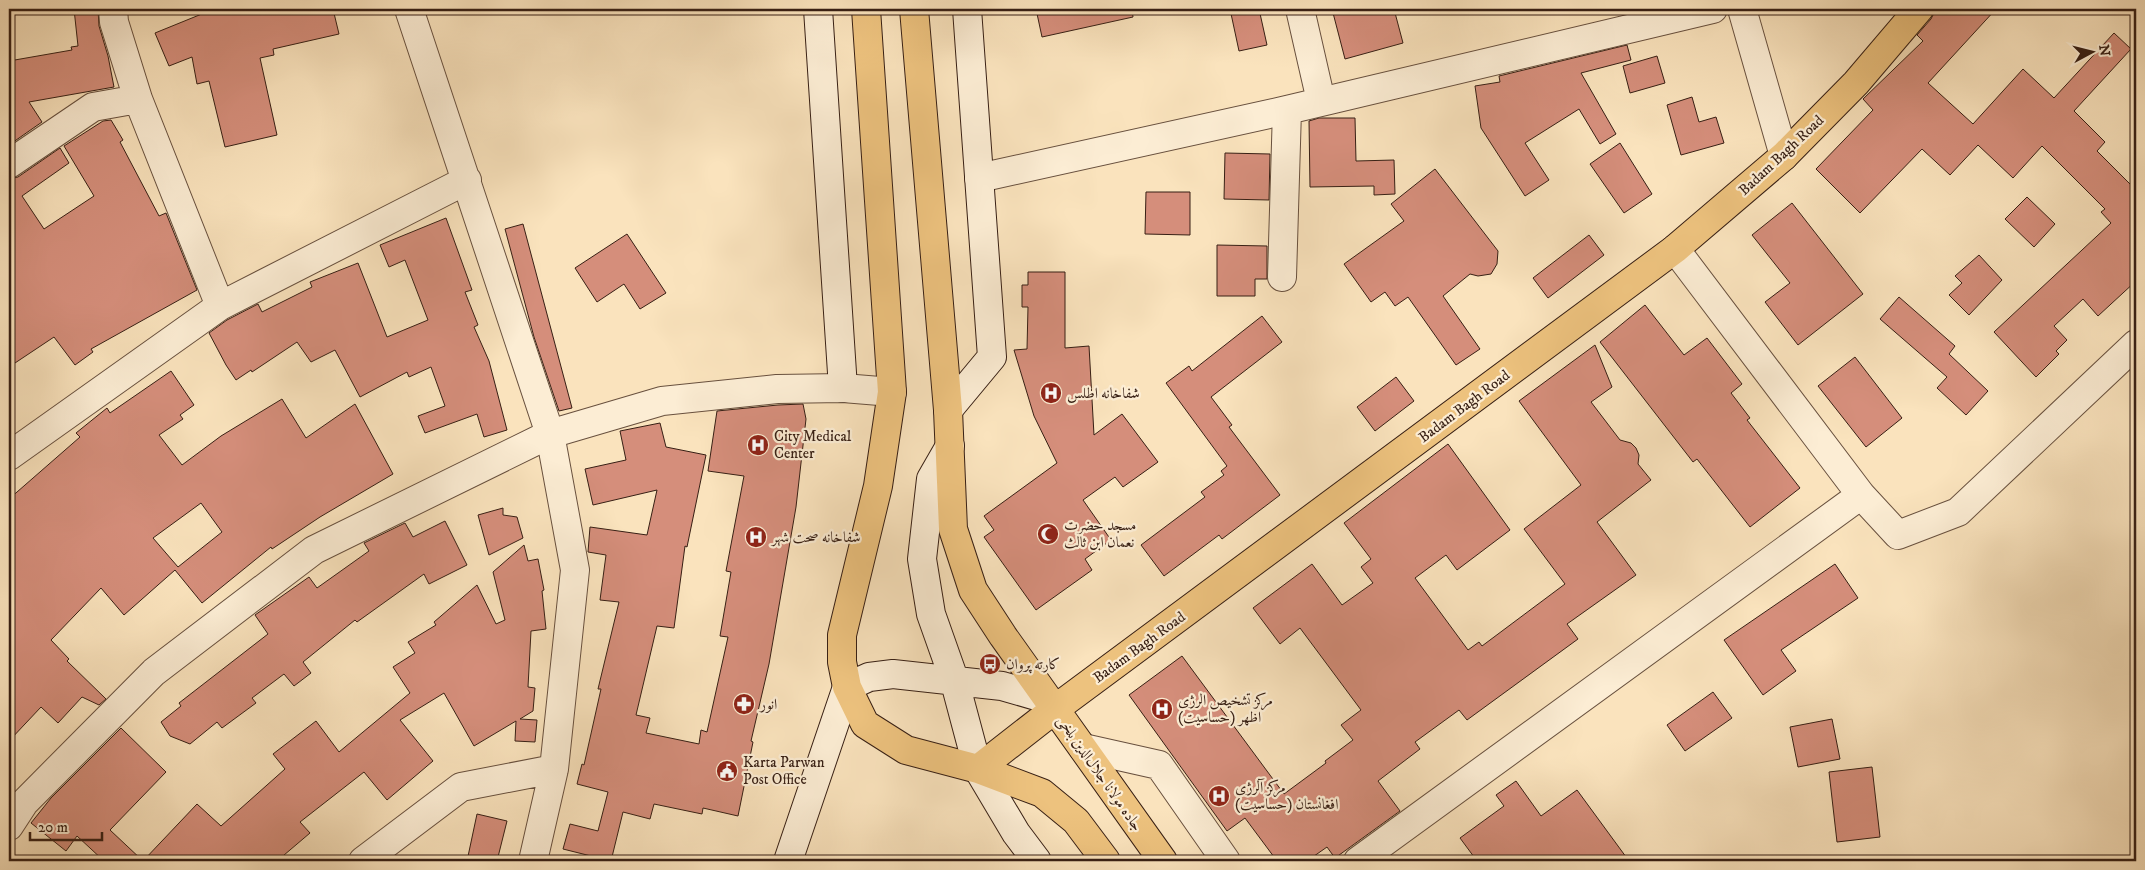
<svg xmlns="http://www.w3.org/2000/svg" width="2145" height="870" font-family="'IM FELL DW Pica',Amiri,serif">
<rect width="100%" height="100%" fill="#fae3bd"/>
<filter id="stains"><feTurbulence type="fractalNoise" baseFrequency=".004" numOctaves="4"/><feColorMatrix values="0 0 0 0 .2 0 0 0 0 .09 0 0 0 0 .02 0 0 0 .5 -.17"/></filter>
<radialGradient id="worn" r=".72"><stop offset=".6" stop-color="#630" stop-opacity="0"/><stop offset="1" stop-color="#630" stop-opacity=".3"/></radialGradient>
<!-- building -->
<path fill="#d58e7b" stroke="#371f14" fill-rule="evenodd" d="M 74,9 L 98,9 L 99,26 L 108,56 L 114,87 L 29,102 L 42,122 L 9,145 L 9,61 L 72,50 L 71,47 L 78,46 Z
M 214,9 L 333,9 L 339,34 L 273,49 L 274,55 L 260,58 L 277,135 L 225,147 L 209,81 L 197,84 L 192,57 L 169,66 L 155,33 Z
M 1036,9 L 1132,9 L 1133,17 L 1042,37 Z
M 1230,9 L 1259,9 L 1267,45 L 1239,51 Z
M 1332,9 L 1394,9 L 1403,43 L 1345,59 Z
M 1936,9 L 1996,9 L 1928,83 L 1973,124 L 2023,69 L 2054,98 L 2114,33 L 2131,49 L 2074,111 L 2105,142 L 2097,151 L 2136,190 L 2136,281 L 2098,316 L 2083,299 L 2054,326 L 2067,340 L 2056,351 L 2059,354 L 2036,377 L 1994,332 L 2111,223 L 2101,212 L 2105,209 L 2042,146 L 2013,178 L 1978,145 L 1950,175 L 1922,149 L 1860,213 L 1816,169 L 1873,110 L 1863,99 L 1923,41 L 1917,35 L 1931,19 Z
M 1627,45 L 1631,60 L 1581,73 L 1616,134 L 1600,144 L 1579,109 L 1525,143 L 1549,180 L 1525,196 L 1481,128 L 1475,86 L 1500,82 L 1499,76 Z
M 1657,56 L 1665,83 L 1630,93 L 1623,66 Z
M 1692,97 L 1699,122 L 1716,117 L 1724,143 L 1681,155 L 1667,105 Z
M 1319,118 L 1355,118 L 1356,161 L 1394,160 L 1395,194 L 1374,195 L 1374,186 L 1310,187 L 1309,121 Z
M 111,120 L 123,140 L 120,142 L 159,216 L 166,213 L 197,290 L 91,349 L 93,352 L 75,365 L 54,337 L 9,367 L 9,179 L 18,177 L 60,148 L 69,163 L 22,196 L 44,229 L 94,196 L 64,146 L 103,121 Z
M 1620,143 L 1652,194 L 1624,213 L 1590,164 Z
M 1225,153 L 1270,154 L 1269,200 L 1224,199 Z
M 1435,169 L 1498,251 L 1497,264 L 1491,274 L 1478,276 L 1470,274 L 1443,296 L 1480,349 L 1456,365 L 1408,297 L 1395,306 L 1385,292 L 1371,302 L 1344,264 L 1404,221 L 1391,204 Z
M 1146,192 L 1190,192 L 1190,235 L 1145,234 Z
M 2027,197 L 2055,224 L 2034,247 L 2005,219 Z
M 1792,203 L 1863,294 L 1798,345 L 1765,302 L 1790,283 L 1752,235 Z
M 446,218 L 472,290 L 465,292 L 478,325 L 474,327 L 489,361 L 507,430 L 484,437 L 477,414 L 425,433 L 418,416 L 445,406 L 431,367 L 409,377 L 407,372 L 360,397 L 335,350 L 311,362 L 297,342 L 252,372 L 251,370 L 236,380 L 226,365 L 209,333 L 227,320 L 258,304 L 262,312 L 312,287 L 310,282 L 358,263 L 387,337 L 428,320 L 405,260 L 389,267 L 380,245 Z
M 523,224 L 572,408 L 559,411 L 534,337 L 505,229 Z
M 627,234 L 666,293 L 640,309 L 624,284 L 597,302 L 575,268 Z
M 1589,235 L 1604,255 L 1548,298 L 1533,278 Z
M 1217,245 L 1267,246 L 1267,279 L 1255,279 L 1255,296 L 1217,296 Z
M 1979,255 L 2002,280 L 1969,315 L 1949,295 L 1962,283 L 1955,276 Z
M 1028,272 L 1065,272 L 1065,348 L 1089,346 L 1094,435 L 1122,414 L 1158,462 L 1123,487 L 1115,477 L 1083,500 L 1111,540 L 1085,559 L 1092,570 L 1036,610 L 984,537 L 994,530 L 984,516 L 1057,463 L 1034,416 L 1014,350 L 1027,349 L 1028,307 L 1022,307 L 1022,285 L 1028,285 Z
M 1899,297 L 1955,346 L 1949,354 L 1988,391 L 1966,415 L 1937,388 L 1947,377 L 1880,319 Z
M 1645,305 L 1684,355 L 1707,338 L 1742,384 L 1731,393 L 1750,418 L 1747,420 L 1800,488 L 1750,527 L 1697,459 L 1693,462 L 1600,342 Z
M 1262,316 L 1282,342 L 1211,397 L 1232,425 L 1229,427 L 1280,495 L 1222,539 L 1219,535 L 1164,576 L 1141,545 L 1205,497 L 1201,492 L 1224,475 L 1221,471 L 1227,466 L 1166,383 L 1189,366 L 1192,371 Z
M 1595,345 L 1612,387 L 1591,402 L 1620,440 L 1631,443 L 1636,448 L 1639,455 L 1638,464 L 1651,480 L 1597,522 L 1636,575 L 1567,624 L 1578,639 L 1467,720 L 1459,710 L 1415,742 L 1420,749 L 1378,781 L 1400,811 L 1335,858 L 1327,847 L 1307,861 L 1277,861 L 1245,818 L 1227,831 L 1129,695 L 1182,656 L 1284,794 L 1326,763 L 1325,761 L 1353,740 L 1341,725 L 1361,710 L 1300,628 L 1280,644 L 1253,608 L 1312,564 L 1342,605 L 1373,583 L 1361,567 L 1371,559 L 1344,523 L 1448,444 L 1510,530 L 1457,570 L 1446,555 L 1415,578 L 1468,650 L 1479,642 L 1482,646 L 1565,584 L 1524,529 L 1581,485 L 1519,401 Z
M 1855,357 L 1902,418 L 1866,447 L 1818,386 Z
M 171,371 L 194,405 L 180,415 L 183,419 L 159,435 L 182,465 L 221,436 L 282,399 L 306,438 L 355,404 L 393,474 L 320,517 L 272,549 L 271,547 L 202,603 L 175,570 L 124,615 L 101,588 L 51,640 L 69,659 L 67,661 L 106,699 L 99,705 L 82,697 L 58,723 L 41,707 L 9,741 L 9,499 L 80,437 L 76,433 L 107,408 L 110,413 ZM 201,503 L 222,532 L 178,567 L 153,538 Z
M 1396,377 L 1414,401 L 1375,431 L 1357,407 Z
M 803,404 L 806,419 L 796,507 L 769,664 L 751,741 L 753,742 L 738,816 L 703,808 L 702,814 L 654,804 L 650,819 L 623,812 L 611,861 L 563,849 L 570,824 L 598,831 L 608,792 L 577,784 L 582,764 L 584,765 L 601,689 L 598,689 L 619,602 L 600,600 L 606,555 L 588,552 L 590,527 L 647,535 L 657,490 L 593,505 L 585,469 L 626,460 L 620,431 L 660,423 L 666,447 L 706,455 L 687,547 L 685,546 L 674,628 L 657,626 L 636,715 L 650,718 L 646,733 L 699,744 L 701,730 L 707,732 L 728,637 L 720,636 L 731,572 L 726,571 L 744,476 L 708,471 L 717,411 L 778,405 Z
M 503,508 L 503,515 L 517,517 L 523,538 L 489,555 L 478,515 Z
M 445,521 L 467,565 L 429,584 L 424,574 L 357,622 L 355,620 L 303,662 L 311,673 L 294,686 L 284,674 L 252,698 L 256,703 L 222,728 L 217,722 L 190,744 L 170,736 L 161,722 L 181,706 L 179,703 L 268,634 L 255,615 L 309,577 L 317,588 L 369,551 L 364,543 L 405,523 L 413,537 Z
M 524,545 L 528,561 L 538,559 L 544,590 L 542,591 L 546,629 L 531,631 L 528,687 L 535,688 L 533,711 L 520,719 L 537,720 L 535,742 L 515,741 L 516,721 L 474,746 L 444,693 L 400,720 L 433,761 L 387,800 L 364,772 L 300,822 L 310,833 L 277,861 L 104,861 L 77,836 L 66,851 L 31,823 L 51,798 L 121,728 L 166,772 L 110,830 L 143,861 L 197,804 L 221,826 L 285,769 L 273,754 L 316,721 L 339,752 L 410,693 L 393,667 L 415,653 L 408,642 L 436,625 L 434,622 L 477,585 L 496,624 L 505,620 L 493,572 Z
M 1835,564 L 1858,598 L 1781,650 L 1796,671 L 1763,695 L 1724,640 Z
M 1713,692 L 1732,718 L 1685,751 L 1667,725 Z
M 1832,719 L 1840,759 L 1798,767 L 1790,727 Z
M 1872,767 L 1880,837 L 1837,842 L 1829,772 Z
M 1516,781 L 1541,816 L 1577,790 L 1629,861 L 1477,861 L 1460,838 L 1504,806 L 1496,795 Z
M 477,814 L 507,821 L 497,861 L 467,861 Z"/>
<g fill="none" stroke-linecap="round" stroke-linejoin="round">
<!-- street casing -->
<g stroke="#68503e" stroke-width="30">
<path id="street" d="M 113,9 L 114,22 L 138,99 L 220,306
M 409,9 L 550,434 L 575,570 L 554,769 L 533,861
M 1300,9 L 1321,101
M 1742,9 L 1784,156
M 9,164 L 93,107 L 138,99
M 979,178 L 1287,110 L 1713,9
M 1675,249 L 1861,495 L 1898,535 L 1958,512 L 2136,344
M 1282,277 L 1287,110
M 9,456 L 220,306 L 467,180
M 1083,748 L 1159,765 L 1226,861
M 9,826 L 24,803 L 154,672 L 314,550 L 550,434 L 662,401 L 777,389 L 843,388 L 892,392
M 363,861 L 461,787 L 554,769
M 1358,861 L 1861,495"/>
</g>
<!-- secondary casing -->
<g stroke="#371f14" stroke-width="30">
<path id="secondary" d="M 818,9 L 843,388
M 948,410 L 992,357 L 967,9
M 950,446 L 931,479 L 922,559 L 931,614 L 954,679 L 978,769 L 1016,833 L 1037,861
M 788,861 L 847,687 L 869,677 L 893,674 L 1002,686 L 1047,699"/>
</g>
<!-- primary casing -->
<g stroke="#371f14" stroke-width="30">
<path id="primary" d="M 866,9 L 892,392 L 878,486 L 842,635 L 842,662 L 847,687 L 865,724 L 906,750 L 978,769 L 1042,793 L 1076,821 L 1106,861
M 914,9 L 948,410 L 953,529 L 973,590 L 1003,636 L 1163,861
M 978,769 L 1055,709 L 1675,249 L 1784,156 L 1856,83 L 1919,9"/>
</g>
<!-- street -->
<use href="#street" stroke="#fcedd4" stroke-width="28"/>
<!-- secondary -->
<use href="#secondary" stroke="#fcedd4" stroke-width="28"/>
<!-- primary -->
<use href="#primary" stroke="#edc27e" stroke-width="28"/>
</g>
<!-- icons -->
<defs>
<g id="hospital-disc" transform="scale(1.125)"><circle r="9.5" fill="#8f2418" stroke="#fcedd4"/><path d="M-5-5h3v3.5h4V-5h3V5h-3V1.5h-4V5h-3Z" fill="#fff"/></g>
<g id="mosque-disc" transform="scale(1.125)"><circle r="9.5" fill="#8f2418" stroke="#fcedd4"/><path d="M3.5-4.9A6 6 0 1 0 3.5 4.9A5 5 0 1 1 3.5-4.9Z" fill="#fff"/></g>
<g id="bus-disc" transform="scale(1.125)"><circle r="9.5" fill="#8f2418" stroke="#fcedd4"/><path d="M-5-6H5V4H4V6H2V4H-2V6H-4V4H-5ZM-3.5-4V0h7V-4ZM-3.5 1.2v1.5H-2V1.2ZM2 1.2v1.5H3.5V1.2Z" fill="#fff"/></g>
<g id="pharmacy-disc" transform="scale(1.125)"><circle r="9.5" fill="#8f2418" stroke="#fcedd4"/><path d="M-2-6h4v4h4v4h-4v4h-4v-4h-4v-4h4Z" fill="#fff"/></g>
<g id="civic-disc" transform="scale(1.125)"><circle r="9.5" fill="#8f2418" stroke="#fcedd4"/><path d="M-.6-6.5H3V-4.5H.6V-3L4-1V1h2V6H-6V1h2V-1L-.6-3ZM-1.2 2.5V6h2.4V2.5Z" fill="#fff"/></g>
</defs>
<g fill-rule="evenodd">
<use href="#hospital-disc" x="1051" y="393"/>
<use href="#hospital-disc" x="758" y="445"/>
<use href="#mosque-disc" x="1048" y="534"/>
<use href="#hospital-disc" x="756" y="537"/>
<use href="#bus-disc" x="990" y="664"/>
<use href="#pharmacy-disc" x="744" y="704"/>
<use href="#hospital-disc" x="1162" y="709"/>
<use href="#civic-disc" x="727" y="771"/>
<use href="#hospital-disc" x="1219" y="796"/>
</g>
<g text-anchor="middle" stroke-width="4.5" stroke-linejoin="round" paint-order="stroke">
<!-- street labels -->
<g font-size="15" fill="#371f14" stroke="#fcedd4">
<text transform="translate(1781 155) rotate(-43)" y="5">Badam Bagh Road</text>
<text transform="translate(1464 406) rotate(-37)" y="5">Badam Bagh Road</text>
<text transform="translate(1139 647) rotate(-36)" y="5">Badam Bagh Road</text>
<text transform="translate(1100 773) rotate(55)" y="5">جاده مولانا جلال‌الدین بلخی</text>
</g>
<!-- poi labels -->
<g font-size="15" fill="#371f14" stroke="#fcedd4" text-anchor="start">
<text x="1067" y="398">شفاخانه اطلس</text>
<text x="774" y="441">City Medical<tspan x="774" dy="17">Center</tspan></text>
<text x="1064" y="530">مسجد حضرت<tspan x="1064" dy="17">نعمان ابن ثالث</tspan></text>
<text x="772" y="542">شفاخانه صحت شهر</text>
<text x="1006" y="669">کارته پروان</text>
<text x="1178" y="705">مرکز تشخیص الرژی<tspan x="1178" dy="17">(حساسیت) اظهر</tspan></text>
<text x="760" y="709">انور</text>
<text x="743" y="767">Karta Parwan<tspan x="743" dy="17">Post Office</tspan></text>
<text x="1235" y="792">مرکز آلرژی<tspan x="1235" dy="17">(حساسیت) افغانستان</tspan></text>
</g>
</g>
<!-- margin -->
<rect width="2145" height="870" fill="none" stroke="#fae3bd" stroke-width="30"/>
<rect x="10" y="10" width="2125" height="850" fill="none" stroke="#371f14" stroke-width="2.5"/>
<rect x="15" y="15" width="2115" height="840" fill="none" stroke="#371f14"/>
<!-- north arrow -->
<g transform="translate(2092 52) rotate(83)" stroke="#fcedd4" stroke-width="4" paint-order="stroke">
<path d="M0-4L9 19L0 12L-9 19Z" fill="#371f14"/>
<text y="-8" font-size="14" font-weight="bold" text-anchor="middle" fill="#371f14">N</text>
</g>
<!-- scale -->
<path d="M30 832v8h72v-8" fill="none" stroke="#371f14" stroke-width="2.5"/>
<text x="38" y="832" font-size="15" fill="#371f14" stroke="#fcedd4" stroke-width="4" paint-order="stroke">20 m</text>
<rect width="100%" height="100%" filter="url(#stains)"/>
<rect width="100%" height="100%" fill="url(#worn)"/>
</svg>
